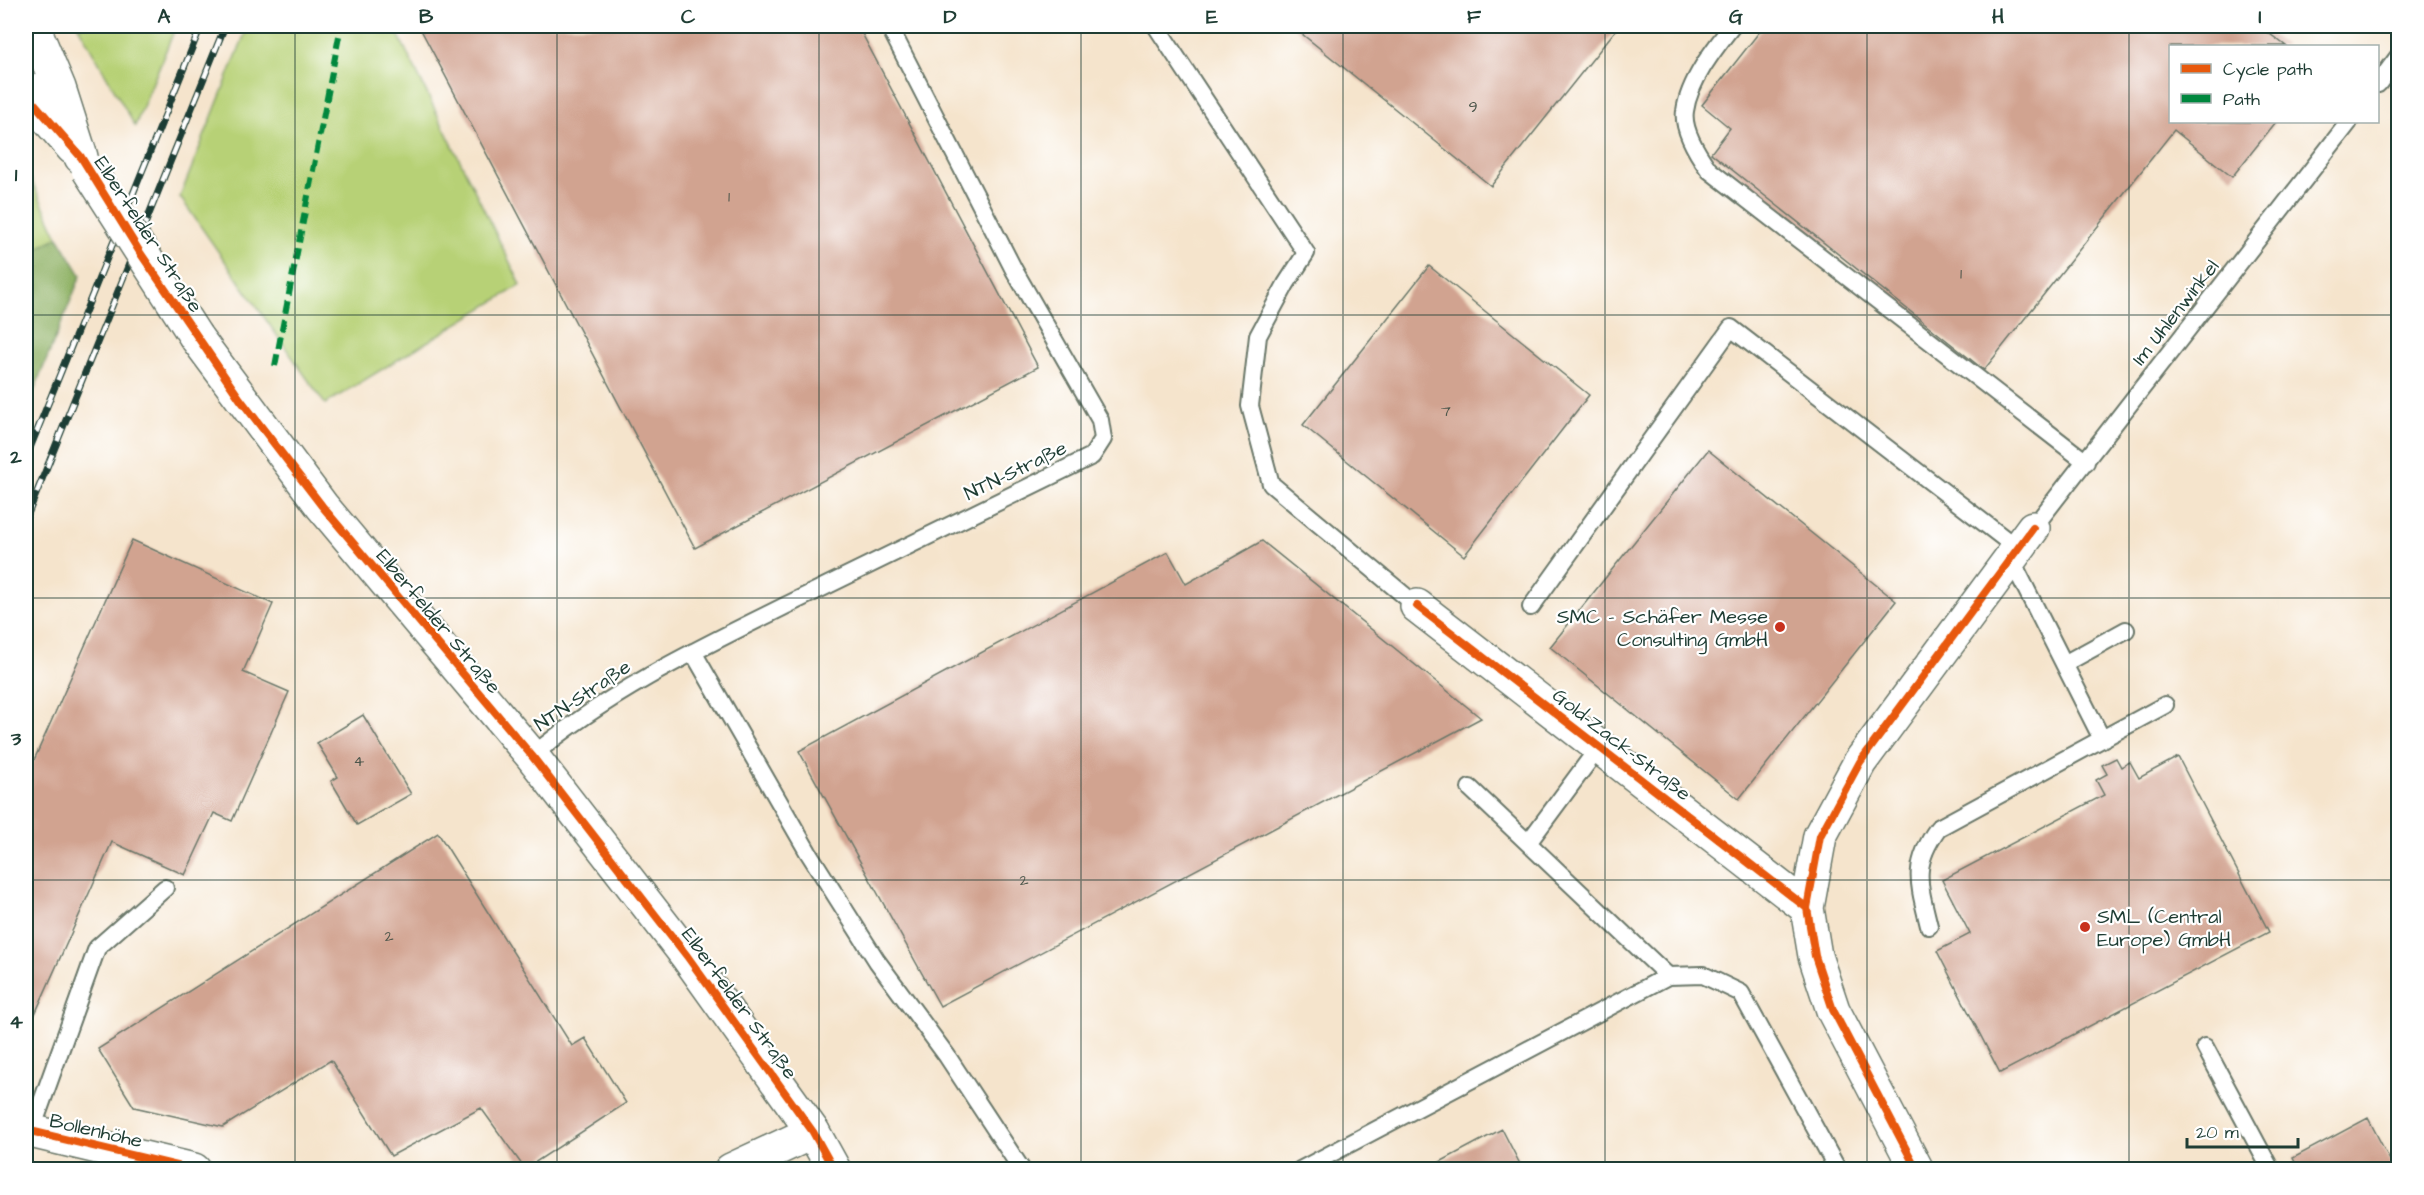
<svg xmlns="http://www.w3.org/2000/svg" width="2424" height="1195" font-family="'Architects Daughter',sans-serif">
<rect width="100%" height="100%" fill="#fff"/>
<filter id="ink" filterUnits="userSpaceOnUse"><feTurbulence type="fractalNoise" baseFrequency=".0167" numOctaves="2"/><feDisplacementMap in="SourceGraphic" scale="12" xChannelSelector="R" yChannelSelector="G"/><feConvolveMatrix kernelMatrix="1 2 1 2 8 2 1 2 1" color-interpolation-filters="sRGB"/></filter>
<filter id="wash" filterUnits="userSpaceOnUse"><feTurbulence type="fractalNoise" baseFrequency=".008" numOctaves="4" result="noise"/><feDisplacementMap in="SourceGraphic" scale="24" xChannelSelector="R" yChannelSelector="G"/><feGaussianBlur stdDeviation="1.35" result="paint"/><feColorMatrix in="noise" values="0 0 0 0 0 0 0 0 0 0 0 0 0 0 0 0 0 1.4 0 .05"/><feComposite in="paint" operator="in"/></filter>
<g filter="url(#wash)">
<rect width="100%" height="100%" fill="#f5e4cc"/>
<!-- green -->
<path fill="#b7d176" stroke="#6b8755" stroke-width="1.5" d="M 78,26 L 176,26 L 135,126 Z
M 248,26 L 394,26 L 521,285 L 325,404 L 180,197 Z
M 26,169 L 58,237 L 26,255 Z"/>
<!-- forest -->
<path fill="#91b367" stroke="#58784e" stroke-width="1.5" d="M 58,237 L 81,275 L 26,410 L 26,255 Z"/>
<g id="blocks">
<!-- building -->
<path fill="#d1a390" d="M 419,26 L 858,26 L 1038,367 L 695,548 Z
M 1292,26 L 1619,26 L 1491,186 Z
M 1764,26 L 2259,26 L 2286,46 L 2170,46 L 2170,122 L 2276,122 L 2232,177 L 2174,130 L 1984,370 L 1711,153 L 1730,128 L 1702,105 Z
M 1429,266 L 1589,395 L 1464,556 L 1303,425 Z
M 1708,450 L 1896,601 L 1739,799 L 1550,647 Z
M 132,540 L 273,604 L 243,672 L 289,692 L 232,821 L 214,813 L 185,875 L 112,842 L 26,1034 L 26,778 Z
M 1262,541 L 1481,718 L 940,1006 L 799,751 L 1168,552 L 1186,584 Z
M 363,715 L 411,794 L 357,825 L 331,781 L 338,777 L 317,743 Z
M 2178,757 L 2269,932 L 2000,1073 L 1937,951 L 1970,934 L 1942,880 L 2104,795 L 2096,780 L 2107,774 L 2102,765 L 2116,758 L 2121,767 L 2130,762 L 2139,778 Z
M 438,833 L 572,1046 L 585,1038 L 626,1103 L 525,1169 L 481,1108 L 391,1156 L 331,1060 L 223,1127 L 134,1107 L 98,1049 Z
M 2368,1118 L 2395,1170 L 2299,1170 L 2293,1158 Z
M 1502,1129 L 1523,1170 L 1425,1170 Z"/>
</g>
</g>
<g filter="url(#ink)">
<use href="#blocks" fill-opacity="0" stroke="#6a7769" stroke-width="1.5"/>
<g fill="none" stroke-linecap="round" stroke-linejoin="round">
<!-- service casing -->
<g stroke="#6a7769" stroke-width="20">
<path id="service" d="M 1156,26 L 1306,253 L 1286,284 L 1258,336 L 1250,406 L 1271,484 L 1417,606
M 1732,26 C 1714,49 1689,81 1685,111 C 1682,130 1699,156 1709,170 L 2086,462
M 2378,84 L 2398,57
M 2033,528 L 2349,122
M 2011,559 L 2102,739 L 2165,705
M 1531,607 L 1731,328 L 2018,549
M 693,652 L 808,852 L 877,961 L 947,1056 L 1022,1170
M 2064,664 L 2126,630
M 532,756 C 609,691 700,648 789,604 C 890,554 991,505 1092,456 L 1103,439 L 1100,420 L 1014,270 L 889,26
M 1470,788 L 1668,976
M 1528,843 L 1599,747
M 1929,926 C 1919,884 1911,866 1938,828 L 2102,739
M 2205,1047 L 2271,1170
M 31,1132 L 97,948 L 165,888
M 1300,1170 L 1668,976 L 1703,975 L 1741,993 L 1838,1170"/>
</g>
<!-- minor casing -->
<g stroke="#6a7769" stroke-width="36">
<path id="minor" d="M 1417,606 L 1807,908 L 1815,956 L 1833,1010 L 1917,1170
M 1807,908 L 1820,836 L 1860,762 L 2033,528
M 26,1130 L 194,1170
M 731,1170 L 813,1132"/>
</g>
<!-- tertiary casing -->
<g stroke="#6a7769" stroke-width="36">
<path id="tertiary" d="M 33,26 L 59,88 L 81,157
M 26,89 L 33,102 L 73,148
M 196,337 L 322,506 L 532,756 L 687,956 L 813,1132 L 834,1170"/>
</g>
<!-- service -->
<use href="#service" stroke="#fff" stroke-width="16"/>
<!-- minor -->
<use href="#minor" stroke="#fff" stroke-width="33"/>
<!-- tertiary -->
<use href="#tertiary" stroke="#fff" stroke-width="33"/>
<!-- rail casing -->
<g stroke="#1f3d34" stroke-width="7">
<path id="rail" d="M 26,458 L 201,26
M 26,519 L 225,26"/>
</g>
<!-- rail -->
<use href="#rail" stroke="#fff" stroke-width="4.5" stroke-dasharray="14" stroke-linecap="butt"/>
<!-- tertiary-bridge casing -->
<g stroke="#6a7769" stroke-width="36" stroke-linecap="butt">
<path id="tertiary-bridge" d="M 88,169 L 196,337"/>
</g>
<!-- tertiary-bridge -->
<use href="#tertiary-bridge" stroke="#fff" stroke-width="33"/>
<!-- quiet -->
<path stroke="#00873e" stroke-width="6" stroke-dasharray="12 6" stroke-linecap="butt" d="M 275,366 L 341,26"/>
<!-- cycleway casing -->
<g stroke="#fff" stroke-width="11">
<path id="cycleway" d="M 26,89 L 33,102 L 81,157 L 141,254 L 240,399 L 322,506 L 532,756 L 687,956 L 813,1132 L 834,1170
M 1417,606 L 1807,908 L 1815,956 L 1833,1010 L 1917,1170
M 1807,908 L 1820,836 L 1860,762 L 2033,528
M 26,1130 L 194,1170"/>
</g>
<!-- cycleway -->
<use href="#cycleway" stroke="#e8590c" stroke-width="8"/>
</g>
</g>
<!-- grid -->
<path fill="none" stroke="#1f3d34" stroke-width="1.5" stroke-opacity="0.55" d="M 295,26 L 295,1170M 557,26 L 557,1170M 819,26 L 819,1170M 1081,26 L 1081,1170M 1343,26 L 1343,1170M 1605,26 L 1605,1170M 1867,26 L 1867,1170M 2129,26 L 2129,1170M 26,315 L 2398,315M 26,598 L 2398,598M 26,880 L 2398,880"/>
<!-- markers -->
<g fill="#c8321e" stroke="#fff" stroke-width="2">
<circle cx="1780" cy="627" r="6"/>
<circle cx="2085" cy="927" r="6"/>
</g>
<g text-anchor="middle" stroke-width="4.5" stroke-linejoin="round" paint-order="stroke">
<!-- number labels -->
<g font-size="16" fill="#4c564b">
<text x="1473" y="112">9</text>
<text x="729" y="202">1</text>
<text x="1961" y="279">1</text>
<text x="1446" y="416">7</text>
<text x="359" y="766">4</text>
<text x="1024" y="885">2</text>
<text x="389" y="941">2</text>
</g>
<!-- street labels -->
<g font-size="20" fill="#1f3d34" stroke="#fff">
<text transform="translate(149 234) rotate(57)" y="7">Elberfelder Straße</text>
<text transform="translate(2175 312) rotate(-52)" y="7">Im Uhlenwinkel</text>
<text transform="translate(1015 470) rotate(-26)" y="7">NTN-Straße</text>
<text transform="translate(439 621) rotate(50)" y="7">Elberfelder Straße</text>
<text transform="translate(582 695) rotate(-34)" y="7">NTN-Straße</text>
<text transform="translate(1622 744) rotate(38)" y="7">Gold-Zack-Straße</text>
<text transform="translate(740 1003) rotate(54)" y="7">Elberfelder Straße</text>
<text transform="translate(96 1130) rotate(13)" y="7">Bollenhöhe</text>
</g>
<!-- poi labels -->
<g font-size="20" fill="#1f3d34" stroke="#fff" text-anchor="end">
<text x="1768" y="623">SMC - Schäfer Messe<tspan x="1768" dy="23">Consulting GmbH</tspan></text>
<text x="2097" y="923" text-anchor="start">SML (Central<tspan x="2097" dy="23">Europe) GmbH</tspan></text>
</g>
</g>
<!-- margin -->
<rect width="2424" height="1195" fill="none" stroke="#fff" stroke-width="66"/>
<!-- legend -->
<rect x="2169" y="45" width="210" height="78" fill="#ffffff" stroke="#a5b1ae" stroke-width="1.5"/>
<rect x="2181" y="64" width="30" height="9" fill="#e8590c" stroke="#a5b1ae" stroke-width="1.5"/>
<text x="2223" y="75" font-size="18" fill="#1f3d34">Cycle path</text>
<rect x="2181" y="94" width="30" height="9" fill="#00873e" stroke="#a5b1ae" stroke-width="1.5"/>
<text x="2223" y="105" font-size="18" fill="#1f3d34">Path</text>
<!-- scale -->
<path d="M2187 1138v9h111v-9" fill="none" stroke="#1f3d34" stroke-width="3"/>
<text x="2196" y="1138" font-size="18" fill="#1f3d34" stroke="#ffffff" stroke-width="4.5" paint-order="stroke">20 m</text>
<rect x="33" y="33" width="2358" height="1129" fill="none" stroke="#1f3d34" stroke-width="2"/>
<g font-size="20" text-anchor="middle" font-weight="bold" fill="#1f3d34">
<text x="164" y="23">A</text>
<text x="426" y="23">B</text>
<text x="688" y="23">C</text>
<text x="950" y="23">D</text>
<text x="1212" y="23">E</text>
<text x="1474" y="23">F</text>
<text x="1736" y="23">G</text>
<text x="1998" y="23">H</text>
<text x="2260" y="23">I</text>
<text x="16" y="181">1</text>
<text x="16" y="463">2</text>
<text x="16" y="745">3</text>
<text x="16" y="1028">4</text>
</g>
</svg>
